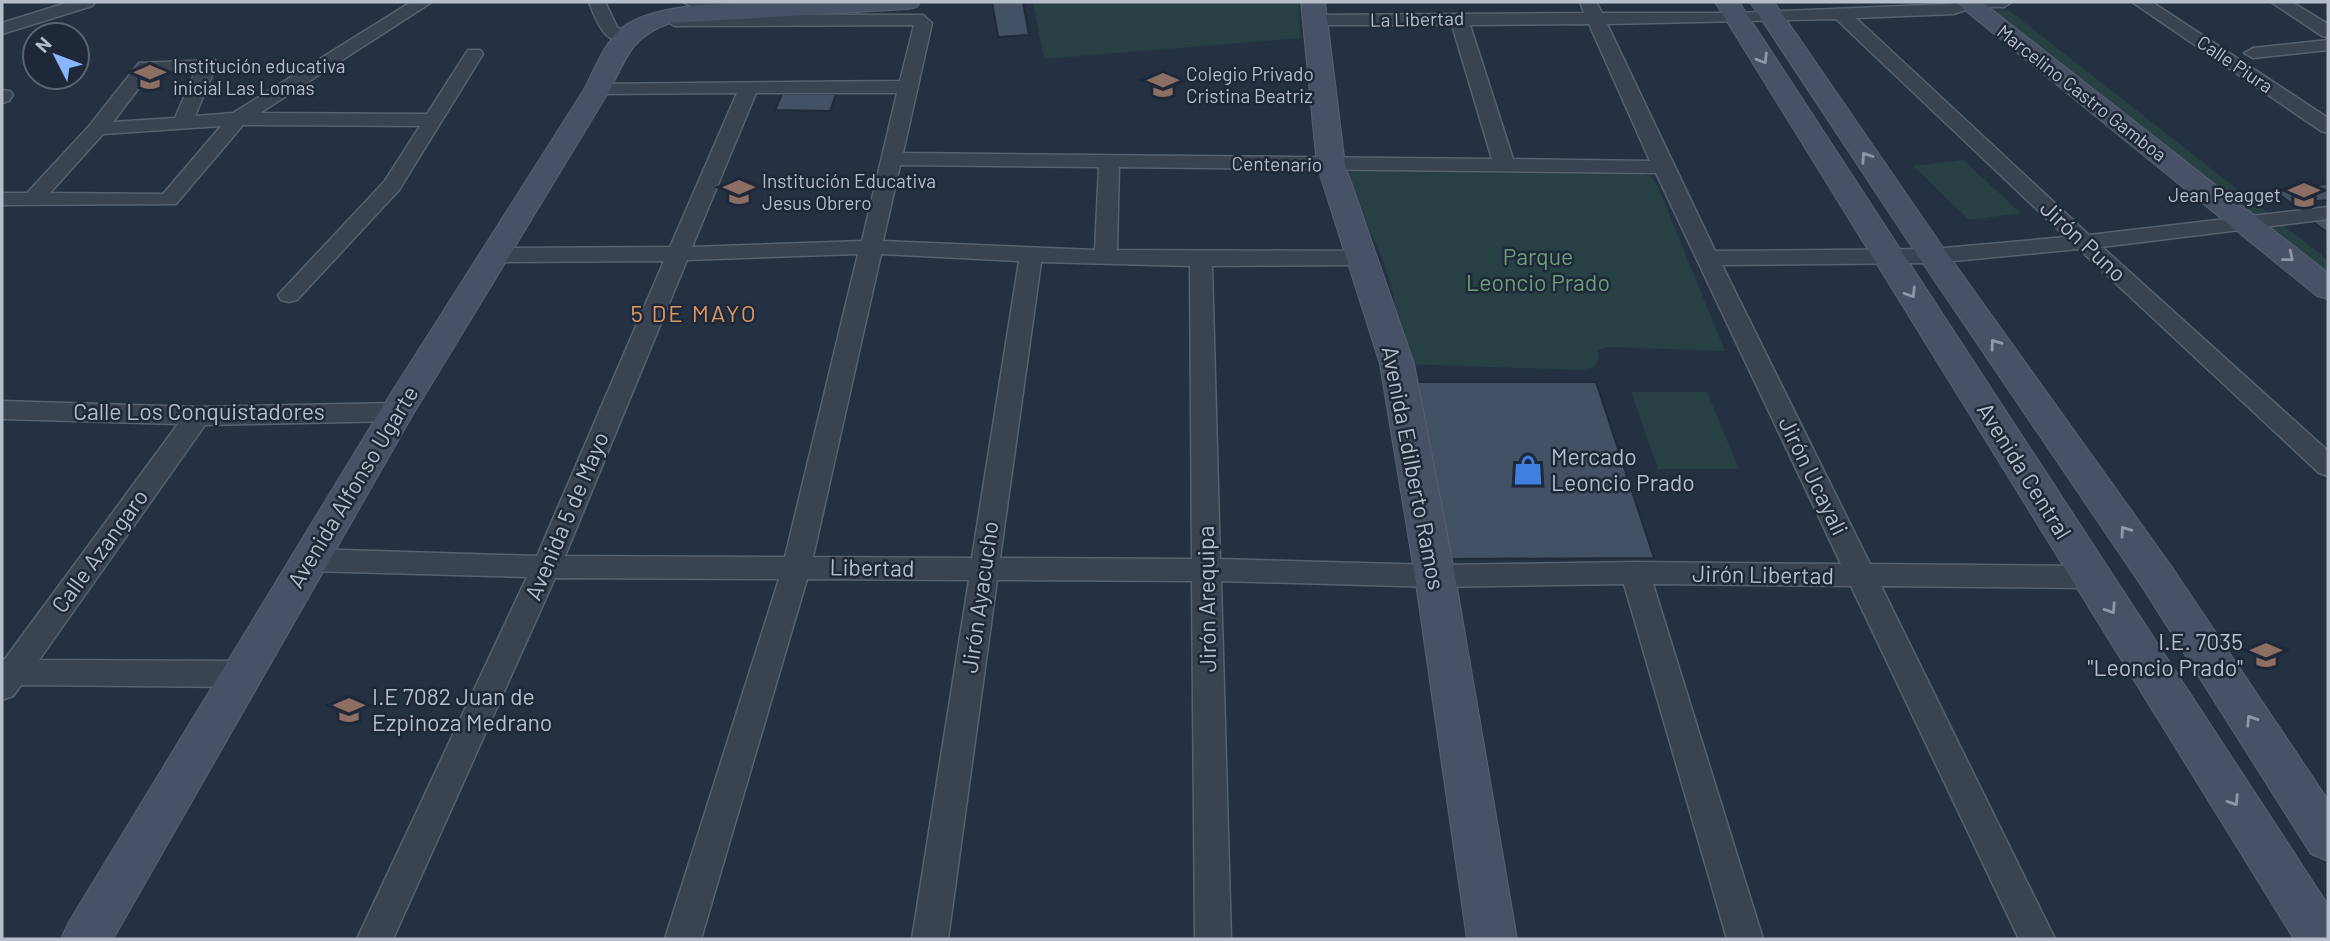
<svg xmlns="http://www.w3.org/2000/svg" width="2330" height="941" font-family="Barlow,sans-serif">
<rect width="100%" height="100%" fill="#243143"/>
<!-- green -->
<path fill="#264044" d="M 1033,2 L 1299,2 L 1300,38 L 1044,59 Z
M 2001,9 L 2010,11 L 2269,214 L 2252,219 L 1988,10 Z
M 1963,160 L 2021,213 L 1969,220 L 1913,166 Z
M 1350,170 L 1637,173 L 1650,176 L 1658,187 L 1725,351 L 1606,347 L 1598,351 L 1599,359 L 1594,367 L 1580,370 L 1407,364 C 1400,334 1396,302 1387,272 C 1377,236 1351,209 1350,170 Z
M 2277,225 L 2284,226 L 2328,260 L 2328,282 L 2262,230 L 2262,226 Z
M 1631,392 L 1707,392 L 1739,469 L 1658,469 Z"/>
<!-- building -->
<path fill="#435165" stroke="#202a3a" stroke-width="2" d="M 992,2 L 1023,2 L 1029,35 L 998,37 Z
M 782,94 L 836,94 L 830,111 L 775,110 Z
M 2327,184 L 2328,200 L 2292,204 L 2273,190 Z
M 2328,218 L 2328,233 L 2312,221 Z
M 1415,382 L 1596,382 L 1654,558 L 1448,559 Z"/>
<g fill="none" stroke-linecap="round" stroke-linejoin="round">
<!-- street casing -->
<g stroke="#576170" stroke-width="3">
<path id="street" d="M 69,2 L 95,2 L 92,6 L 2,34 L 2,23 Z
M 411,2 L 432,2 L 260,113 L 427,114 L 468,50 L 480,50 L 483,54 L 399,190 L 297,300 L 289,302 L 281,300 L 278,295 L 384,182 L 420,126 L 243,125 L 176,204 L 2,205 L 2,193 L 27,193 L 90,125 L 139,63 L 215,60 L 217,64 L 195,116 L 233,113 ZM 196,70 L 175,118 L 113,122 L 151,72 ZM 221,126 L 163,194 L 50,193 L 103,134 Z
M 589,2 L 605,2 L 617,27 L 632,37 L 629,41 C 605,47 596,20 589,2 Z
M 683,2 L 765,2 L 766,3 L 757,8 L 692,7 Z
M 1580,2 L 1596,2 L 1602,13 L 1737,13 L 1951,4 L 1950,2 L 2012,2 L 2004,7 L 1974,7 L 1954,14 L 1856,18 L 2089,235 L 2328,207 L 2328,219 L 2102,247 L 2328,451 L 2328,476 L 2319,473 L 2079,249 L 1933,263 L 1722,265 L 1870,564 L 2091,566 L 2101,569 L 2105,577 L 2101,585 L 2091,588 L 1881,586 L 2055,939 L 2019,939 L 1851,586 L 1653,584 L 1763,939 L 1727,939 L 1624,584 L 1435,587 L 1221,581 L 1231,939 L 1195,939 L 1192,581 L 997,580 L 948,939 L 912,939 L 969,580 L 807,579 L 701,939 L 665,939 L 779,579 L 555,578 L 393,939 L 357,939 L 527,577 L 310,571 L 300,568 L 296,560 L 300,552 L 310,549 L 537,556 L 664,261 L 495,262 L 487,260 L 484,255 L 487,250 L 495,248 L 670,247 L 737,93 L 598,94 L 591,92 L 589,88 L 591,84 L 900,81 L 914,25 L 675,26 L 660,18 L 663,14 L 923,15 L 932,23 L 903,153 L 1492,159 L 1452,25 L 1315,25 L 1306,20 L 1315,15 L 1584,13 ZM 1836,19 L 2066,237 L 1933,249 L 1715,251 L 1607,24 ZM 1589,24 L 1650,161 L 1513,159 L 1470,25 ZM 756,93 L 897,93 L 862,241 L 692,247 ZM 900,165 L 1099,167 L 1095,250 L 883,241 ZM 1119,167 L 1656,173 L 1841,564 L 1635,562 L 1435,565 L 1220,559 L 1212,266 L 1362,265 L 1370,263 L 1373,258 L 1370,253 L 1362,251 L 1117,250 ZM 858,254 L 785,557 L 565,556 L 687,260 ZM 881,254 L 1019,261 L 972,558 L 813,557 ZM 1041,262 L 1190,266 L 1192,559 L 1000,558 Z
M 2132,2 L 2152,2 L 2328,118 L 2328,133 L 2321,131 Z
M 2271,2 L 2292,2 L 2328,24 L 2328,37 L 2322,36 Z
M 2328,40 L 2328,50 L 2253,58 L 2244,53 L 2253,48 Z
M 2,90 L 10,91 L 13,95 L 9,101 L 2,103 Z
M 2,401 L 198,407 L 397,403 L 406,406 L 410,412 L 406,418 L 397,421 L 205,425 L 39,660 L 244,661 L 255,665 L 259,674 L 255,683 L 244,687 L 21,685 L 13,696 L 2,700 L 2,659 L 5,659 L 178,424 L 2,419 Z"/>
</g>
<!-- secondary casing -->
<g stroke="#576170" stroke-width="2">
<path id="secondary" d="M 787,2 L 920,2 L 917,7 L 908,9 L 670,23 C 633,36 627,55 611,88 L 412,416 L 113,939 L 61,939 L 69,922 L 385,403 L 585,88 C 595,68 604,43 622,28 C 656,0 742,4 787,2 Z
M 1301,2 L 1325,2 L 1345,165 L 1414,364 L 1455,576 L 1517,939 L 1467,939 L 1415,576 L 1380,364 L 1317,165 Z
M 1715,2 L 1739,2 L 2328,905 L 2328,939 L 2294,939 Z
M 1750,2 L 1774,2 L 1944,249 L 2171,566 L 2328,800 L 2328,861 L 2311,854 L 2143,588 L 1918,256 Z
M 1955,2 L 1982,2 L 2328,273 L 2328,299 L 2317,296 Z"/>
</g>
<!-- street -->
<use href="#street" fill="#394352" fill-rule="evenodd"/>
<!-- secondary -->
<use href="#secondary" fill="#475266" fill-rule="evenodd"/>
</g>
<!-- one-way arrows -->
<defs><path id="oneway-chevron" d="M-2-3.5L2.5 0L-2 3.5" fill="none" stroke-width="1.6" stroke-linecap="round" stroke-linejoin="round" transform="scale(1.75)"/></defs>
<g stroke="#8f98a8">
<use href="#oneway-chevron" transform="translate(1763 59) rotate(58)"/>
<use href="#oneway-chevron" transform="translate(1866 157) rotate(-124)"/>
<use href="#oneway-chevron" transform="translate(2289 257) rotate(39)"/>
<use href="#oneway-chevron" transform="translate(1911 293) rotate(58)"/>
<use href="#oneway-chevron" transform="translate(1995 344) rotate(-125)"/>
<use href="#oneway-chevron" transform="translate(2125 531) rotate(-125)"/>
<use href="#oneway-chevron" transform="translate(2111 609) rotate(57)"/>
<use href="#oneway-chevron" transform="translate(2251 720) rotate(-123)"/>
<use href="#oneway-chevron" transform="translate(2234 801) rotate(57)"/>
</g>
<!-- icons -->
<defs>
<g id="school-bare" transform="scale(2.415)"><path d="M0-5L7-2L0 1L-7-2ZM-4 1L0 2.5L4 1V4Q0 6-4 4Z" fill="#8d6e63" stroke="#1e2838" stroke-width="2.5" paint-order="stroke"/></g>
<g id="shop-bare" transform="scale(2.415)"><path d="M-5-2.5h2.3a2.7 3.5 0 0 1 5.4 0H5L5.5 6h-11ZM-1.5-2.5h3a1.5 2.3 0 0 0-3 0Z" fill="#3f7fe0" stroke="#1e2838" stroke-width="2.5" paint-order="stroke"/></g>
</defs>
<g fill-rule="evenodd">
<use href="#school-bare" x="150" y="77"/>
<use href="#school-bare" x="1163" y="85"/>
<use href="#school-bare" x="739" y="192"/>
<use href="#school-bare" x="2304" y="195"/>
<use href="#shop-bare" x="1528" y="470"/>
<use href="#school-bare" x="2266" y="655"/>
<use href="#school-bare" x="349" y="710"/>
</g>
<g text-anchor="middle" stroke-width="5" stroke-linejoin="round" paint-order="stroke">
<!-- far-street labels -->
<g font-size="19" fill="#b6becc" stroke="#1e2838">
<text transform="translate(1417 19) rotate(-1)" y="7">La Libertad</text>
<text transform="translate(2235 64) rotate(34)" y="7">Calle Piura</text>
<text transform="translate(2082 93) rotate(38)" y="7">Marcelino Castro Gamboa</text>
<text transform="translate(1277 164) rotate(1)" y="7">Centenario</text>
</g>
<!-- far-poi labels -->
<g font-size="19" fill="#b6becc" stroke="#1e2838" text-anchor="start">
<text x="173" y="73">Institución educativa<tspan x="173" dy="22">inicial Las Lomas</tspan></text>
<text x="1186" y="81">Colegio Privado<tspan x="1186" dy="22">Cristina Beatriz</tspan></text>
<text x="762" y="188">Institución Educativa<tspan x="762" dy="22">Jesus Obrero</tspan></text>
<text x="2281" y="202" text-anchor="end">Jean Peagget</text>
</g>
<!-- street labels -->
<g font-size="23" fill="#b6becc" stroke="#1e2838">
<text transform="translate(2083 241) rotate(43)" y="8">Jirón Puno</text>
<text x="199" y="420">Calle Los Conquistadores</text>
<text transform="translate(1413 468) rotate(79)" y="8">Avenida Edilberto Ramos</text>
<text transform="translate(2024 471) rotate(58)" y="8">Avenida Central</text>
<text transform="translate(1813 476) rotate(64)" y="8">Jirón Ucayali</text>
<text transform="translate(353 487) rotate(-59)" y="8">Avenida Alfonso Ugarte</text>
<text transform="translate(567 516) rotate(-67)" y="8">Avenida 5 de Mayo</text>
<text transform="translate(100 551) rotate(-54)" y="8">Calle Azangaro</text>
<text transform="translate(872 568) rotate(1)" y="8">Libertad</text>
<text transform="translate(1763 575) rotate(1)" y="8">Jirón Libertad</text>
<text transform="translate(980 597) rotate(-82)" y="8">Jirón Ayacucho</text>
<text transform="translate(1207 599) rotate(-91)" y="8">Jirón Arequipa</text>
</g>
<!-- park labels -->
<g font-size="23" fill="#6b9f78" stroke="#1e2838">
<text x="1538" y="265">Parque<tspan x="1538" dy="26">Leoncio Prado</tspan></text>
</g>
<!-- poi labels -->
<g font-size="23" fill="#b6becc" stroke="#1e2838" text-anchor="start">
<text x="1551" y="465">Mercado<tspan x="1551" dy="26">Leoncio Prado</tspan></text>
<text x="2243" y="650" text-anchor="end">I.E. 7035<tspan x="2243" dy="26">"Leoncio Prado"</tspan></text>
<text x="372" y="705">I.E 7082 Juan de<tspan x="372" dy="26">Ezpinoza Medrano</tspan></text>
</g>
<!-- neighbourhood labels -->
<g font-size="24" letter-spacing="2" fill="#dd9761" stroke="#1e2838">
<text x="694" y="322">5 DE MAYO</text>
</g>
</g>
<!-- border -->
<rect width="2330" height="941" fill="none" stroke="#b6becc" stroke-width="7"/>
<!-- north arrow -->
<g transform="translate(56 56) rotate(312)"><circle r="33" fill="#1e2838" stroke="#5b6473" stroke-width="2"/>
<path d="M0-5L12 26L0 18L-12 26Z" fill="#89b6ff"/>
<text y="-10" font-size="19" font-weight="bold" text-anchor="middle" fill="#b6becc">N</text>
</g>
</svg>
